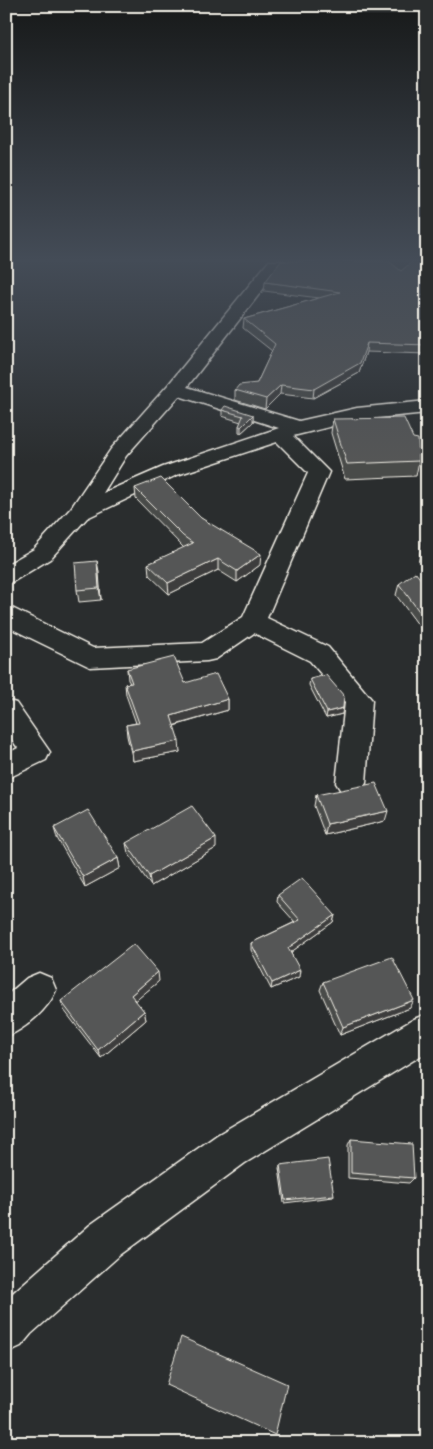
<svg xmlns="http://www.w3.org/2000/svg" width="433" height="1449" font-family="'Balsamiq Sans',sans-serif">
<rect width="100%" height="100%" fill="#2a2d2e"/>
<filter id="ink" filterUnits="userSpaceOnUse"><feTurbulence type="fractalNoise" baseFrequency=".02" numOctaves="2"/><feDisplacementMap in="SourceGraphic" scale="10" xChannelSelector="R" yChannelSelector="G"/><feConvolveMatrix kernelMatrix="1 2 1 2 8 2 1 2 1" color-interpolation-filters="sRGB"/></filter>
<g filter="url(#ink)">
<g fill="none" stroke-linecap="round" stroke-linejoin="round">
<!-- minor casing -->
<g stroke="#f4f1e8" stroke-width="3">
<path id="minor" d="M 269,261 L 285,261 L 187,387 L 299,421 L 357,408 L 427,401 L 427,413 L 357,420 L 293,436 L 329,472 L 267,618 L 328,647 L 372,700 L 366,783 L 361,791 L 351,795 L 341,791 L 336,783 L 345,702 L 310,661 L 254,633 L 216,659 L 207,661 L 90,667 L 6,626 L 6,608 L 12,608 L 93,648 L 202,643 L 243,617 L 308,473 L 277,442 L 177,475 L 87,518 L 50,559 L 14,581 L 6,583 L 6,565 L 34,549 L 71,508 L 111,449 L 168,385 ZM 179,396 L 279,428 L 163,467 L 103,493 L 126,456 Z
M 6,700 L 16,703 L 50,752 L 46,760 L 6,779 L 6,754 L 18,748 L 6,732 Z
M 39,973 L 51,978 L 56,990 C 48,1010 26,1028 6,1037 L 6,996 L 27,978 Z
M 427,1014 L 427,1052 L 245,1163 L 120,1255 L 31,1334 L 21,1346 L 6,1353 L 6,1299 L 90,1225 L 217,1135 L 414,1019 Z"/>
</g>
<!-- minor -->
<use href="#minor" fill="#2a2d2e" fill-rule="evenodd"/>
</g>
<!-- wall -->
<path fill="#494b4a" stroke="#f4f1e8" d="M 265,282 L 423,301 L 427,304 L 427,354 L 366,352 L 359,373 L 313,398 L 280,394 L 265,409 L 235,400 L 235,390 L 257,383 L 272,351 L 243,328 L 244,319 L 319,298 L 264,291 Z
M 222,410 L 253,415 L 253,422 L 241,433 L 239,432 L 239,426 L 241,422 L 222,416 Z
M 333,419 L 419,461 L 416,476 L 345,479 L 331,433 Z
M 135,488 L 201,518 L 260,565 L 237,582 L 218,570 L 169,594 L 149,575 L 148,564 L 184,548 L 136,499 Z
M 427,498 L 427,550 L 419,561 L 426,501 Z
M 97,561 L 101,600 L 79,602 L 77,590 Z
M 399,584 L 427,587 L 427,637 L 396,595 Z
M 127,669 L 185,683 L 228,699 L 228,710 L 174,726 L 180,752 L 133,761 L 127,736 L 126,725 L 136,723 L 126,695 L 125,684 L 130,683 L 128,680 Z
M 310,679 L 342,714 L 326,718 L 309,685 Z
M 316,795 L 385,821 L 325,835 L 314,806 Z
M 54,828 L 118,858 L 120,868 L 85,887 L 57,838 Z
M 126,843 L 216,848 L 151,886 L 128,853 Z
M 278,895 L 335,915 L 333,922 L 291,952 L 299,977 L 271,989 L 251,950 L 251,943 L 295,922 L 277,902 Z
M 159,981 L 135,1001 L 144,1011 L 146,1020 L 101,1058 L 64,1010 L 61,1001 Z
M 323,982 L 410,1008 L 340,1035 L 320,990 Z
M 351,1139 L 414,1178 L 409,1183 L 348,1178 L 348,1145 Z
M 280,1165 L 334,1195 L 333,1197 L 284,1203 L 279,1168 Z"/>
<!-- shaded-wall -->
<path fill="#3c3d3c" stroke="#f4f1e8" d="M 427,292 L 427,299 L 416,306 L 418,297 Z
M 367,343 L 366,352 L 359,373 L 313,398 L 314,389 Z
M 281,385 L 280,394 L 265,409 L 266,399 Z
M 253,415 L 253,422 L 241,433 L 241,427 Z
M 427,546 L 427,550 L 419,561 L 420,554 Z
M 261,554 L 260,565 L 237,582 L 237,571 Z
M 218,559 L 218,570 L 169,594 L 168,583 Z
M 97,561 L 99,572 L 101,600 L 99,588 Z
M 228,699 L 228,710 L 172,726 L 171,716 Z
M 343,708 L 342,714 L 326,718 L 327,712 Z
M 179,741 L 180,752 L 133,761 L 132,751 Z
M 388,811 L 385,821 L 325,835 L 327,824 Z
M 216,838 L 216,848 L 151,886 L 149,876 Z
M 118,858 L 120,868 L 85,887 L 83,877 Z
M 335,915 L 333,922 L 287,955 L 288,948 Z
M 300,970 L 299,977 L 271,989 L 272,983 Z
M 158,972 L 159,981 L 132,1004 L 131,995 Z
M 414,1000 L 410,1008 L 340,1035 L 343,1027 Z
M 144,1011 L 146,1020 L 101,1058 L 98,1050 Z
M 6,1273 L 10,1279 L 6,1283 Z"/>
<!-- building -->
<path fill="#555756" stroke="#f4f1e8" d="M 281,261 L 389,261 L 401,271 L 413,261 L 427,261 L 427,292 L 418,297 L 427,304 L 427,345 L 367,343 L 360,363 L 314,389 L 281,385 L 266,399 L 235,390 L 239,385 L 257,383 L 275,344 L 244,319 L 340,292 L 265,282 Z
M 225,406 L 253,415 L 241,427 L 239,426 L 243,416 L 222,410 Z
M 404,418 L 413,438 L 418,439 L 419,461 L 347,464 L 333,419 Z
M 161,478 L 201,518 L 261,554 L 237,571 L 218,559 L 168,583 L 148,564 L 193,543 L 183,536 L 135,488 Z
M 427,501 L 427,546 L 420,554 Z
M 97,561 L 99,588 L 77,590 L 75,563 Z
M 415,572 L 427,587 L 427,622 L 399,584 Z
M 174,657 L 185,683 L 216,674 L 228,699 L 171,716 L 179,741 L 132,751 L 126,725 L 139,723 L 125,684 L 132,683 L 127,669 Z
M 326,675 L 344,696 L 343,708 L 327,712 L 310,679 Z
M 376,783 L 388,811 L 327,824 L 316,795 Z
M 192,806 L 216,838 L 149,876 L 126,843 Z
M 88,810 L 118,858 L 83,877 L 54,828 Z
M 302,878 L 335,915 L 288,948 L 300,970 L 272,983 L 251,943 L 300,920 L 278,895 Z
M 134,944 L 158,972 L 131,995 L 144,1011 L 98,1050 L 61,1001 Z
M 392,957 L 414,1000 L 343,1027 L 323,982 Z
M 351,1139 L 412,1144 L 414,1178 L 351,1173 Z
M 328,1159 L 334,1195 L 285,1200 L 280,1165 Z
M 181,1337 L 287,1384 L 275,1435 L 166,1385 Z"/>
</g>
<!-- sky -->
<linearGradient id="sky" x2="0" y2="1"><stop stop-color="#171919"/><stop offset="0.56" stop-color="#444c57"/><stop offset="1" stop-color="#444c57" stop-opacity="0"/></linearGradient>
<rect width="433" height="464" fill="url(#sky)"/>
<!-- margin -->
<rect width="433" height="1449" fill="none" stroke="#2a2d2e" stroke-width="25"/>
<rect x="12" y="12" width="408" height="1424" fill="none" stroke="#f4f1e8" stroke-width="2" filter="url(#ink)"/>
</svg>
